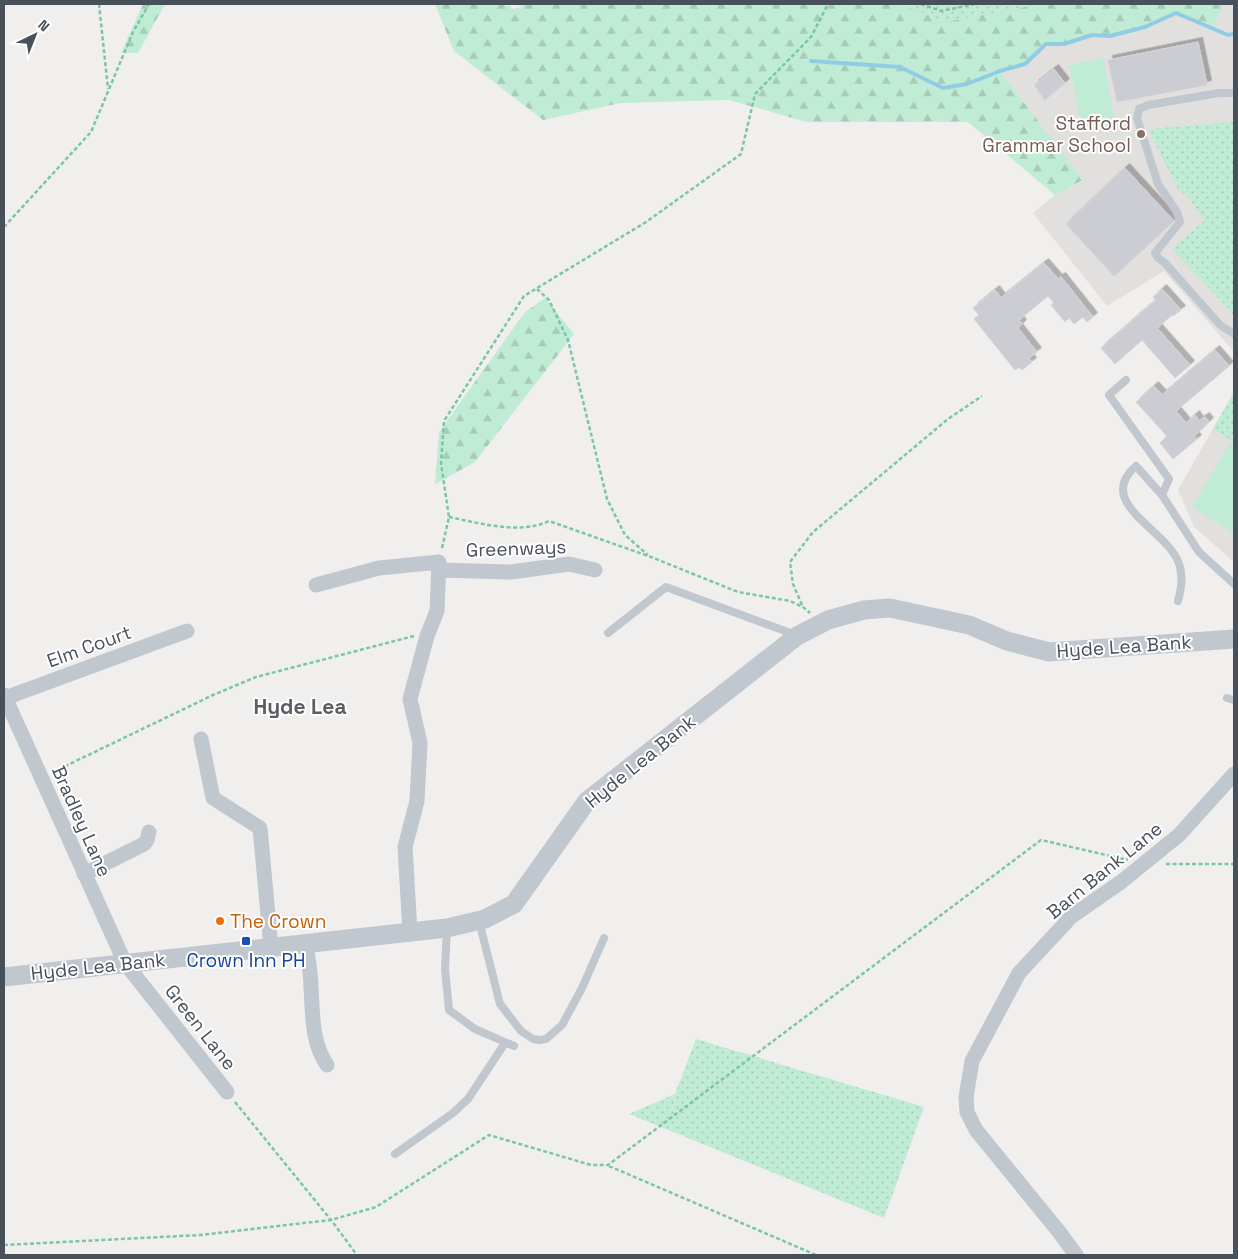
<svg xmlns="http://www.w3.org/2000/svg" width="1238" height="1259" font-family="'Space Grotesk',sans-serif">
<defs>
<pattern id="grass-dots" width="8" height="8" patternUnits="userSpaceOnUse" patternTransform="scale(1.25)"><rect width="8" height="8" fill="#c0ebd4"/><path d="M2 2h.1M6 6h.1" fill="none" stroke="#a6cbb8" stroke-width="1.8" stroke-linecap="round"/></pattern>
<pattern id="forest-firs" width="22" height="20" patternUnits="userSpaceOnUse" patternTransform="scale(1.25)"><rect width="22" height="20" fill="#c0ebd4"/><path d="M5 1l3.5 6h-7zM16 11l3.5 6h-7z" fill="#a6cbb8"/></pattern>
<filter id="shadow"><feDropShadow dx="4.5" dy="-4.5" stdDeviation="0" flood-color="#0004"/></filter>
</defs>
<rect width="100%" height="100%" fill="#f1eeee"/>
<!-- education -->
<path fill="#e2e0df" d="M 507,4 L 1234,4 L 1234,352 L 1164,271 L 1107,306 L 1033,213 L 1055,195 L 1083,181 L 1000,71 Z
M 1234,392 L 1234,562 L 1194,527 L 1178,490 Z"/>
<!-- grass -->
<path fill="url(#grass-dots)" d="M 900,4 L 1041,4 L 945,22 Z
M 1234,122 L 1234,315 L 1172,249 L 1205,220 L 1186,195 L 1178,189 L 1148,129 Z
M 1234,392 L 1234,442 L 1213,429 Z
M 696,1039 L 924,1107 L 884,1218 L 629,1114 L 675,1094 Z"/>
<!-- forest -->
<path fill="url(#forest-firs)" d="M 143,4 L 165,4 L 138,53 L 121,53 Z
M 435,4 L 507,4 L 514,9 L 530,4 L 900,4 L 945,22 L 1041,4 L 1224,4 L 1212,28 L 1176,13 L 1145,27 L 1110,36 L 1092,35 L 1064,44 L 1046,44 L 1025,64 L 1000,71 L 1083,180 L 1055,195 L 968,122 L 807,122 L 729,100 L 621,103 L 543,120 L 454,51 Z
M 545,298 L 574,334 L 475,462 L 435,484 L 439,432 L 525,312 Z"/>
<!-- pitch -->
<path fill="#c0ebd4" d="M 1103,58 L 1115,120 L 1082,127 L 1069,65 Z
M 1230,443 L 1234,446 L 1234,533 L 1192,507 Z"/>
<g fill="none" stroke-linecap="round" stroke-linejoin="round">
<!-- stream -->
<path stroke="#90cde5" stroke-width="4" d="M 811,61 L 900,67 L 943,88 L 967,84 L 1000,71 L 1025,64 L 1046,44 L 1064,44 L 1092,35 L 1110,36 L 1145,27 L 1176,13 L 1228,35 L 1234,34"/>
</g>
<!-- building -->
<path fill="#cccdd2" stroke="#d3d4d9" filter="url(#shadow)" d="M 1198,42 L 1207,85 L 1117,102 L 1108,60 Z
M 1054,69 L 1065,83 L 1045,100 L 1034,85 Z
M 1125,168 L 1174,221 L 1114,276 L 1066,224 Z
M 1044,263 L 1058,279 L 1061,277 L 1093,317 L 1087,322 L 1083,317 L 1074,324 L 1069,318 L 1065,322 L 1051,305 L 1054,303 L 1048,296 L 1019,320 L 1022,324 L 1018,328 L 1037,352 L 1029,358 L 1032,362 L 1022,370 L 1019,367 L 1015,370 L 974,319 L 979,315 L 973,308 L 995,290 L 1001,298 Z
M 1162,289 L 1181,310 L 1173,316 L 1172,315 L 1157,328 L 1190,365 L 1175,378 L 1142,340 L 1115,364 L 1101,348 L 1156,300 L 1153,297 Z
M 1215,350 L 1229,366 L 1176,411 L 1186,423 L 1195,415 L 1199,421 L 1205,417 L 1209,422 L 1194,436 L 1197,439 L 1173,459 L 1160,443 L 1167,436 L 1136,402 L 1154,386 L 1162,395 Z"/>
<g fill="none" stroke-linecap="round" stroke-linejoin="round">
<!-- path -->
<path stroke="#7ac6a7" stroke-width="2.5" stroke-dasharray="4 2.5" stroke-linecap="butt" d="M 99,4 L 108,89
M 921,4 L 941,11 L 975,4
M 4,227 L 91,132 L 133,32 L 149,4
M 537,289 L 549,300 L 568,340 L 607,499 L 625,535 L 648,555
M 449,517 C 479,523 520,535 549,521 L 651,557 L 738,592 L 790,601 L 803,607 L 810,613
M 442,548 L 449,517 L 441,463 L 444,421 L 524,296 L 646,222 L 741,154 L 755,94 L 811,37 L 828,4
M 802,605 L 793,584 L 790,562 L 813,532 L 948,419 L 982,396
M 53,772 L 213,695 L 256,677 L 414,636
M 1166,864 L 1234,864
M 235,1102 L 331,1220 L 357,1255
M 609,1166 L 816,1255
M 4,1245 L 200,1235 L 331,1220 L 376,1207 L 489,1135 L 591,1165 L 608,1165 L 1041,840 L 1128,860"/>
<!-- service -->
<path stroke="#c0c7cf" stroke-width="8" d="M 1234,93 L 1219,93 L 1148,105 L 1139,109 L 1137,118 L 1158,184 L 1177,212 L 1180,222 L 1155,253 L 1158,258 L 1165,263 L 1220,325 L 1234,334
M 1126,380 L 1109,395 L 1169,479 L 1162,495
M 1178,601 C 1181,589 1183,579 1180,567 C 1172,531 1092,504 1136,466 L 1162,495 L 1199,552 L 1234,584
M 608,633 L 666,587 L 796,635
M 1227,698 L 1234,700
M 479,921 L 500,1004 L 521,1031 L 533,1039 L 539,1040 L 546,1039 L 562,1025 L 582,988 L 604,938
M 447,928 L 445,969 L 449,1010 L 475,1029 L 514,1046
M 395,1154 L 453,1113 L 468,1099 L 505,1043"/>
<!-- minor -->
<path stroke="#c0c7cf" stroke-width="15" d="M 438,570 L 511,572 L 569,564 L 595,570
M 316,585 L 379,568 L 439,562 L 437,611 L 427,636 L 410,699 L 420,743 L 417,801 L 405,847 L 410,932
M 4,695 L 125,963 L 227,1092
M 5,698 L 187,631
M 201,739 L 213,798 L 260,828 L 271,948
M 84,874 L 144,844 L 147,840 L 149,832
M 306,945 C 308,959 311,973 311,987 C 313,1015 311,1041 327,1065
M 1076,1255 L 1060,1233 L 976,1130 L 967,1112 L 966,1097 L 972,1061 L 1019,973 L 1072,916 L 1121,882 L 1179,835 L 1234,774"/>
<!-- tertiary -->
<path stroke="#c0c7cf" stroke-width="19" d="M 4,977 L 447,928 L 485,919 L 514,904 L 587,801 L 797,636 L 828,620 L 864,610 L 890,608 L 969,625 L 1007,641 L 1049,652 L 1234,639"/>
</g>
<!-- markers -->
<circle fill="#8d6e63" stroke="#fff" stroke-width="2" cx="1141" cy="134" r="5"/>
<circle fill="#e8710a" stroke="#fff" stroke-width="2" cx="220" cy="921" r="5"/>
<rect fill="#1a4fb4" stroke="#fff" stroke-width="2" x="241" y="936" width="10" height="10" rx="2.5"/>
<g text-anchor="middle" stroke-width="4" stroke-linejoin="round" paint-order="stroke">
<!-- education labels -->
<g font-size="19" fill="#785e54" stroke="#fff" text-anchor="end">
<text x="1131" y="130">Stafford<tspan x="1131" dy="22">Grammar School</tspan></text>
</g>
<!-- street labels -->
<g font-size="19" fill="#48505a" stroke="#fff">
<text transform="translate(516 548) rotate(-2)" y="7">Greenways</text>
<text transform="translate(89 646) rotate(-20)" y="7">Elm Court</text>
<text transform="translate(1124 646) rotate(-4)" y="7">Hyde Lea Bank</text>
<text transform="translate(640 761) rotate(-39)" y="7">Hyde Lea Bank</text>
<text transform="translate(82 821) rotate(66)" y="7">Bradley Lane</text>
<text transform="translate(1104 870) rotate(-39)" y="7">Barn Bank Lane</text>
<text transform="translate(98 966) rotate(-6)" y="7">Hyde Lea Bank</text>
<text transform="translate(201 1027) rotate(52)" y="7">Green Lane</text>
</g>
<!-- food labels -->
<g font-size="19" fill="#c56008" stroke="#fff" text-anchor="start">
<text x="230" y="928">The Crown</text>
</g>
<!-- transit labels -->
<g font-size="19" fill="#164399" stroke="#fff">
<text x="246" y="967">Crown Inn PH</text>
</g>
<!-- quarter labels -->
<g font-size="21" font-weight="bold" fill="#5b5e63" stroke="#fff">
<text x="300" y="714">Hyde Lea</text>
</g>
</g>
<!-- border -->
<rect width="1238" height="1259" fill="none" stroke="#48505a" stroke-width="10"/>
<!-- north arrow -->
<g transform="translate(35 35) rotate(43)" stroke="#ffffff" stroke-width="4" paint-order="stroke">
<path d="M0-4L9 19L0 12L-9 19Z" fill="#48505a"/>
<text y="-8" font-size="14" font-weight="bold" text-anchor="middle" fill="#48505a">N</text>
</g>
</svg>
